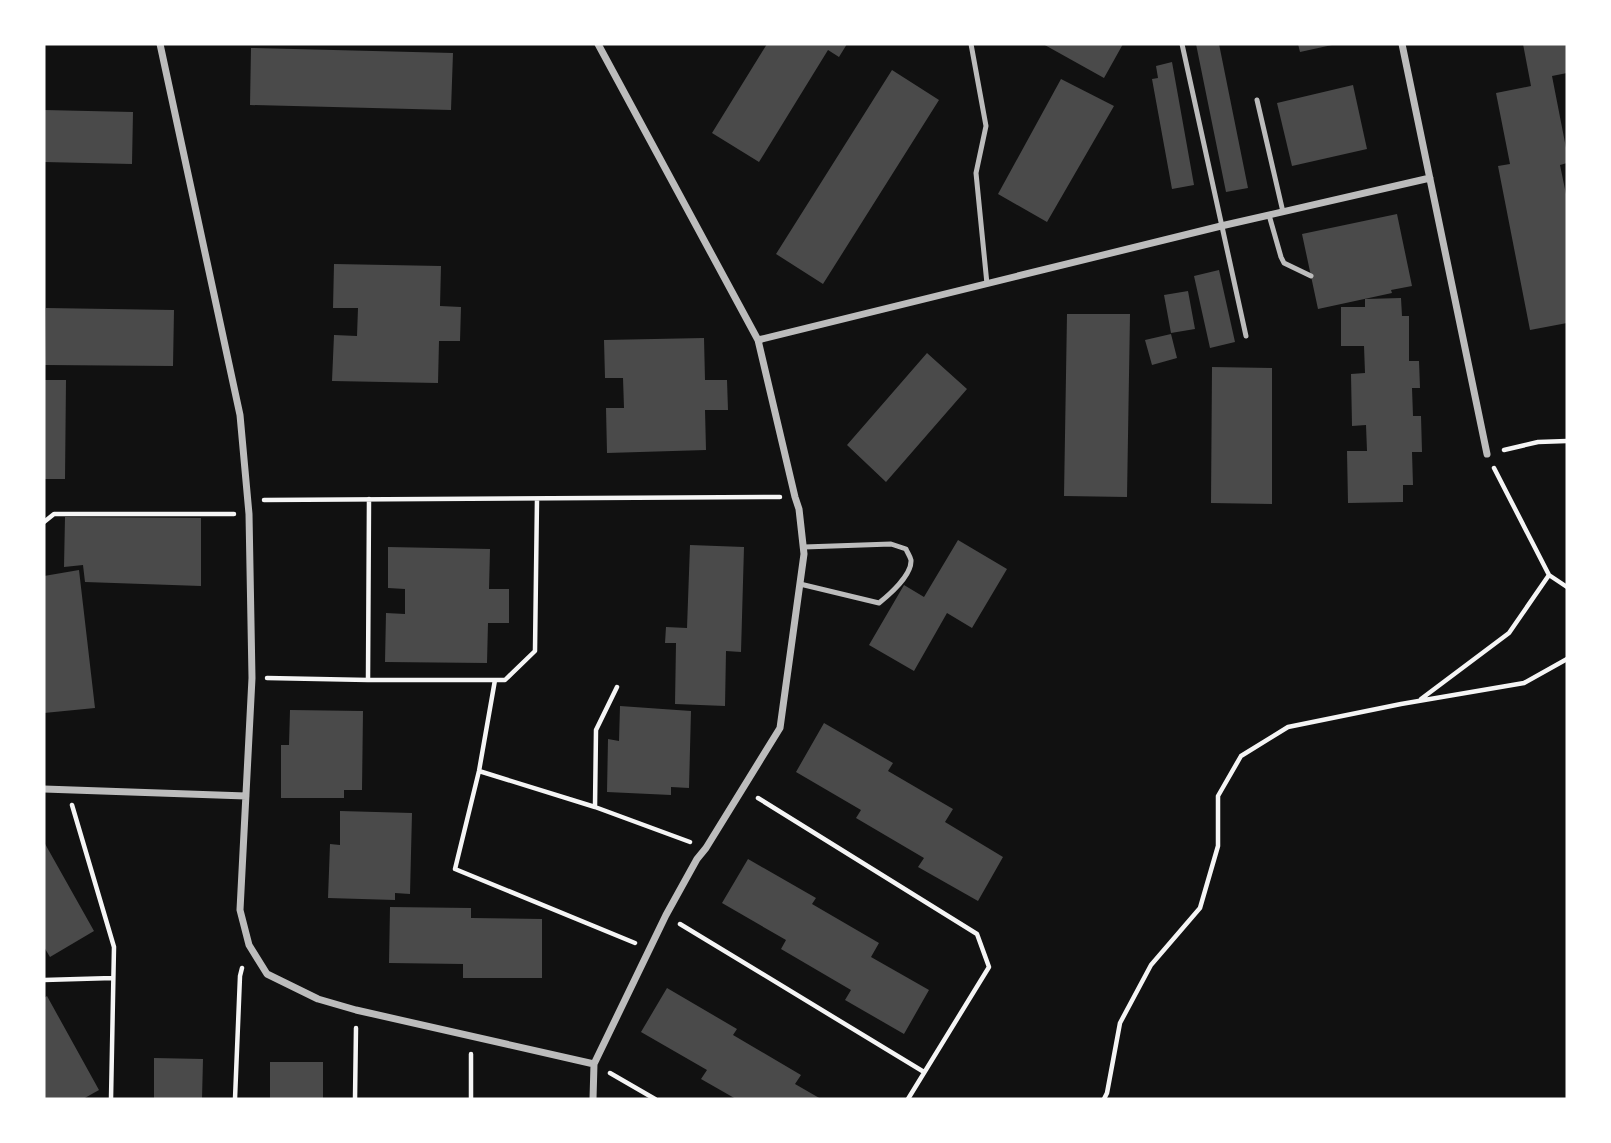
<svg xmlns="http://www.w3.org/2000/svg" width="1611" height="1143" font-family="Commissioner,sans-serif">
<rect width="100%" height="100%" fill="#111"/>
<!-- building -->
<path fill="#4a4a4a" d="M 767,44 L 847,44 L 839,57 L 828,50 L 759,162 L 712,133 Z
M 1043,44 L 1123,44 L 1104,78 Z
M 1196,44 L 1219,44 L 1248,188 L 1226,192 Z
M 1298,44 L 1332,44 L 1332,45 L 1300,52 Z
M 1523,44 L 1567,44 L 1567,73 L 1552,76 L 1567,153 L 1567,163 L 1560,165 L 1567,199 L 1567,323 L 1530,330 L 1498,166 L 1510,164 L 1496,93 L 1531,86 Z
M 251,48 L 453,53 L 451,110 L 250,105 Z
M 1172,62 L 1194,185 L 1172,189 L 1152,79 L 1158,78 L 1156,66 Z
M 892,70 L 939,100 L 823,284 L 776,254 Z
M 1061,79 L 1114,106 L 1047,222 L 998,194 Z
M 1353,85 L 1367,149 L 1292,166 L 1277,103 Z
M 44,110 L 133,112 L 132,164 L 44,162 Z
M 1397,214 L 1412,286 L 1391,290 L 1392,293 L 1318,309 L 1302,234 Z
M 334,264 L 441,266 L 440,306 L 461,307 L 460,341 L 439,341 L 438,383 L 332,381 L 334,335 L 357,336 L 358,308 L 333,308 Z
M 1219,270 L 1235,342 L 1210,348 L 1194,276 Z
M 1188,291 L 1195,329 L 1171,333 L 1164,295 Z
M 1401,298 L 1402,316 L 1409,316 L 1409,361 L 1419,361 L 1420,388 L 1412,388 L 1413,416 L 1421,416 L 1422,452 L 1412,452 L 1413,485 L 1403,485 L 1403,502 L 1348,503 L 1347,451 L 1367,451 L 1366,425 L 1352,426 L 1351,374 L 1365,373 L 1364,346 L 1341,346 L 1341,307 L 1365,307 L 1365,299 Z
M 46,308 L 174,310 L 173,366 L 45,365 Z
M 1067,314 L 1130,314 L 1127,497 L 1064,496 Z
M 1171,334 L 1177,358 L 1152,365 L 1145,340 Z
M 704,338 L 705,380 L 727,380 L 728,410 L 705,410 L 706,450 L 607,453 L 606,408 L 624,408 L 623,378 L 605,378 L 604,340 Z
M 927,353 L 967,389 L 886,482 L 847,445 Z
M 1212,367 L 1272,368 L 1272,504 L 1211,503 Z
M 44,380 L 66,380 L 65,479 L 44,479 Z
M 65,517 L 201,518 L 201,586 L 85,582 L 83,565 L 64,567 Z
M 958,540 L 1007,569 L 972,628 L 947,613 L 914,671 L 869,645 L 904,585 L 924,597 Z
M 690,545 L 744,547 L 741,652 L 726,651 L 725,706 L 675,704 L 676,643 L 665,643 L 666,627 L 687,628 Z
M 388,547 L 490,549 L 489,589 L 509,589 L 509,623 L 488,623 L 487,663 L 385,662 L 386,613 L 405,614 L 405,589 L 388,588 Z
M 79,570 L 95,708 L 44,713 L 44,576 Z
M 620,706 L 691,711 L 689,788 L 671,787 L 671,795 L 607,792 L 608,739 L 619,741 Z
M 290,710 L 363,711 L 362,790 L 344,790 L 344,798 L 281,798 L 281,745 L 289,745 Z
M 824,723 L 893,763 L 888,771 L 953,809 L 945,822 L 1003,857 L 978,901 L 918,867 L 924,858 L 856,818 L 861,810 L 796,772 Z
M 340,811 L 412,813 L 410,894 L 395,893 L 395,900 L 328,898 L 330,844 L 340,845 Z
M 44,842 L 94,931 L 50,957 L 44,947 Z
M 748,859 L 816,898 L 812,904 L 879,943 L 871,957 L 929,990 L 904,1034 L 845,1000 L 851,990 L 781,949 L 786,940 L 722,903 Z
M 390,907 L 471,908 L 471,918 L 542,919 L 542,978 L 463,978 L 463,964 L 389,963 Z
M 667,988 L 737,1029 L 733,1035 L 801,1075 L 795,1084 L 821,1099 L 736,1099 L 701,1079 L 707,1070 L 641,1032 Z
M 47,996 L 99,1090 L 83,1099 L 44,1099 L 44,998 Z
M 154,1058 L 203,1059 L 202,1099 L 154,1099 Z
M 270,1062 L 323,1062 L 323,1099 L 270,1099 Z"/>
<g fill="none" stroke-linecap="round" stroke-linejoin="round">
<!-- path -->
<path stroke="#f5f5f5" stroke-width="4.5" d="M 1504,450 L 1538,442 L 1567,441
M 1494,468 L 1549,575 L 1567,587
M 264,500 L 780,497
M 44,522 L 54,514 L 234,514
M 267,678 L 368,680 L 505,680 L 535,651 L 537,499
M 368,680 L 369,499
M 495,680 L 479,771 L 455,869 L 635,943
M 1421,699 L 1509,633 L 1549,575
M 479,771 L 595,807 L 690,842
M 758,798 L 977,934 L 989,967 L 908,1099
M 72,805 L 114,947 L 111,1099
M 595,807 L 596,730 L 617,687
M 680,924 L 924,1072
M 44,980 L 113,978
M 471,1054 L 471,1099
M 610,1073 L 655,1099
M 235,1099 L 240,976 L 242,968
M 355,1099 L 356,1028
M 1104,1099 L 1107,1093 L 1120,1023 L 1151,965 L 1200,908 L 1218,846 L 1218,796 L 1241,756 L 1288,727 L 1401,704 L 1524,683 L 1567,659"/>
<!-- service -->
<path stroke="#bcbcbc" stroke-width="5" d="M 971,44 L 986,126 L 976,173 L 987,284
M 1182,44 L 1246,336
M 1257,100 L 1283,212
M 1269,215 L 1281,257 L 1284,263 L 1311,276
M 800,584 L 879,603 C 889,595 912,575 911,560 C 910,556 907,552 906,549 L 891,544 L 804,547"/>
<!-- minor -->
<path stroke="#bcbcbc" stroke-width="7" d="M 160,44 L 240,415 L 249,514 L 252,678 L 240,910 L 249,945 L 267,974 L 318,999 L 356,1010 L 594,1064
M 1402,44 L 1487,454
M 758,340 L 1221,226 L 1430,178
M 44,789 L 246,796
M 593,1099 L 594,1064 L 666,915 L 697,859 L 706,848 L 780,728 L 804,554 L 799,509 L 795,497 L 758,340 L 598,44"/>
</g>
<!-- border -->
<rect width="1611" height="1143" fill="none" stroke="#ffffff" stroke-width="91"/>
</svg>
